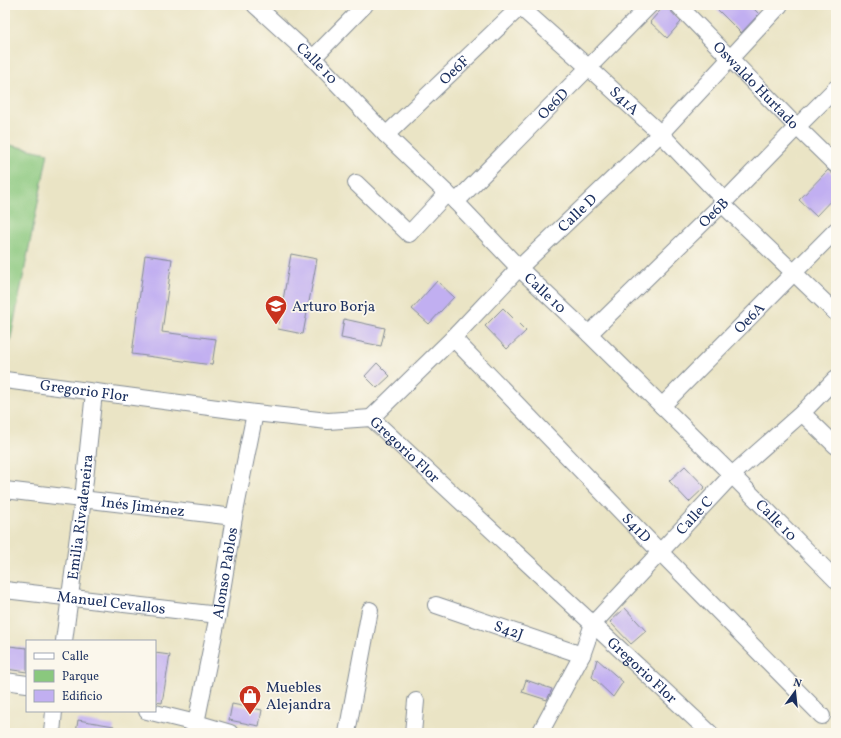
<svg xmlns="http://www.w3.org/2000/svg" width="841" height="738" font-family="Vollkorn,serif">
<rect width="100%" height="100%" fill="#fbf7ec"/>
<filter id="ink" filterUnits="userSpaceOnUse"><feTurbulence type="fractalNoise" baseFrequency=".025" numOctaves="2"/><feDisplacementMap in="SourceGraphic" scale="8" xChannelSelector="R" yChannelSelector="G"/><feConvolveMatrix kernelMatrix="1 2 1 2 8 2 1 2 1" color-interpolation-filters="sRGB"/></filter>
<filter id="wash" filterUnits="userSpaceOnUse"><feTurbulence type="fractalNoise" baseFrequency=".012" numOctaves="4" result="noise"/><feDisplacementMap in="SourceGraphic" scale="16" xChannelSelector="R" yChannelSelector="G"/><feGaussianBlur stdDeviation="0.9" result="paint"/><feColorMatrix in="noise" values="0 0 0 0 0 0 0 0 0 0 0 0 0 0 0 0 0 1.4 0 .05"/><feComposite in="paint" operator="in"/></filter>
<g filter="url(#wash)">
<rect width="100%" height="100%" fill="#eae4c5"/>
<!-- green -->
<path fill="#8ac87e" stroke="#527c6e" d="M 5,144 L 48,153 L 6,362 L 5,362 Z"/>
<g id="blocks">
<!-- building -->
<path fill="#c1aff1" d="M 665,5 L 681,22 L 667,38 L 650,22 Z
M 713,5 L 750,5 L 759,14 L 741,33 Z
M 828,170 L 833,174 L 836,174 L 836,195 L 816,216 L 799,200 Z
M 291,254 L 317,259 L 303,334 L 278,329 Z
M 145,255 L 172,259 L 162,332 L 216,339 L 212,365 L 132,354 Z
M 437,281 L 454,297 L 429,324 L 412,309 Z
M 503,308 L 526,331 L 507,349 L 485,326 Z
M 344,319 L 385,328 L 381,346 L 341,338 Z
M 377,363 L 390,376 L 377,388 L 365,376 Z
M 685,466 L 705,487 L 689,502 L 669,481 Z
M 625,608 L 646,631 L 631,644 L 610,622 Z
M 9,646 L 27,648 L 27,672 L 6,669 Z
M 155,653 L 170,655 L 162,703 L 155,702 Z
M 597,659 L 623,682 L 613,697 L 592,677 Z
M 526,680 L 552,689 L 547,700 L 522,692 Z
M 232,704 L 262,710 L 259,726 L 229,720 Z
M 78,720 L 114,726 L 113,733 L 76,733 Z"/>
</g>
</g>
<g filter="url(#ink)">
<use href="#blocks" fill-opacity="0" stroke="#828a92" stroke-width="1"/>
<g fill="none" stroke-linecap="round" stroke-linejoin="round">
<!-- minor casing -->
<g stroke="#828a92" stroke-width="18">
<g id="minor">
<path id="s1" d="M 255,5 L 313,58 L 386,135 L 456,202 L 519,268 L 589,334 L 732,475 L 836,580"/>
<path id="s2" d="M 518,5 L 589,68 L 663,136 L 725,201"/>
<path id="s3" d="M 678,5 L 797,127 L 836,165"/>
<path d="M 313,58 L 365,5"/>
<path id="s4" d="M 386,135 L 522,5"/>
<path d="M 356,183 L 409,234 L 447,193"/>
<path id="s5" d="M 456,202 L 650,5"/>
<path d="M 722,204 L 836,313"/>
<path id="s6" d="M 589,334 L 722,204 L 797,127 L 836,88"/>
<path id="s7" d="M 453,338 L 660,552 L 822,716"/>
<path id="s8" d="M 5,380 L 255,413 L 328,421 L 371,418 L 710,733"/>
<path id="s9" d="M 662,406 L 836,230"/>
<path d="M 802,413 L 836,446"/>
<path id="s10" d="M 371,418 L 453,338 L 519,268 L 660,134 L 780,5"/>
<path id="s11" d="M 5,490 L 234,517"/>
<path id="s12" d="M 5,590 L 218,615"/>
<path id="s13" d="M 436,605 L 582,655"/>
<path id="s14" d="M 64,641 L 83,499 L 94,392"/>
<path d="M 5,681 L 27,684"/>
<path d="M 147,711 L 196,723 L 230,733"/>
<path d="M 52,733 L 54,711"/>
<path id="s15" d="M 194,733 L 218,615 L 234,517 L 255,413"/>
<path d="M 347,733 L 370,610"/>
<path d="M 413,733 L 416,701"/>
<path id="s16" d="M 540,733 L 582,655 L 593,624 L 732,475 L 802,413 L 836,378"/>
</g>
</g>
<!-- minor -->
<use href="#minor" stroke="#fff" stroke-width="16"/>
</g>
</g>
<!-- icons -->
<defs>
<g id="university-pin" transform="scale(1.15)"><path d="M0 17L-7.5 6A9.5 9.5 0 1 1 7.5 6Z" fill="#c8321e" stroke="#fbf7ec"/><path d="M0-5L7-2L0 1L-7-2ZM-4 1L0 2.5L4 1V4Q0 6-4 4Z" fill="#fff"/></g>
<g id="shop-pin" transform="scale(1.15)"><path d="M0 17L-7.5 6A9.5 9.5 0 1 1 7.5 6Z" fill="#c8321e" stroke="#fbf7ec"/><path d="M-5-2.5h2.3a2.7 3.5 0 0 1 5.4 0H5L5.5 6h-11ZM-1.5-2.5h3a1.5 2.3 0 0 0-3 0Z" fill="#fff"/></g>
</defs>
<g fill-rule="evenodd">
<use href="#university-pin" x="276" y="306"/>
<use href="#shop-pin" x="250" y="696"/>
</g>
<g text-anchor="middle" stroke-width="3.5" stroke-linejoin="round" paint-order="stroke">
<!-- street labels -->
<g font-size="15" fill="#1b2f5e" stroke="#fbf7ec">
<text dy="5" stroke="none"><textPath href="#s1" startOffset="85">Calle 10</textPath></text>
<text dy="5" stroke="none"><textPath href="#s4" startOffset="94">Oe6F</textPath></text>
<text dy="5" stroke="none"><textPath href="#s3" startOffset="112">Oswaldo Hurtado</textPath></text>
<text dy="5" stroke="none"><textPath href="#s2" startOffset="143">S41A</textPath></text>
<text dy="5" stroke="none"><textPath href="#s5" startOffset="138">Oe6D</textPath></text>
<text dy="5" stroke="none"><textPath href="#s10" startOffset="291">Calle D</textPath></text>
<text dy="5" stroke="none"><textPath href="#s6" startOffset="174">Oe6B</textPath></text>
<text dy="5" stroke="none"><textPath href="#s1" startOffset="409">Calle 10</textPath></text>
<text dy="5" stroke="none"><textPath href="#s9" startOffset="124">Oe6A</textPath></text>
<text dy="5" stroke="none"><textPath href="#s8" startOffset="80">Gregorio Flor</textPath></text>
<text dy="5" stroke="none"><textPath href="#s8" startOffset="415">Gregorio Flor</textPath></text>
<text dy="5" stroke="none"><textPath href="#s11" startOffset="139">Inés Jiménez</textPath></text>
<text dy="5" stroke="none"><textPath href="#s16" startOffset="270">Calle C</textPath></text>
<text dy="5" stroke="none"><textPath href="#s14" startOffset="125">Emilia Rivadeneira</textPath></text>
<text dy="5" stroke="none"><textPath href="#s1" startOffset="733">Calle 10</textPath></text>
<text dy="5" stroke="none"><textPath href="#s7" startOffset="264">S41D</textPath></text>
<text dy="5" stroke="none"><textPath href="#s15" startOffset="163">Alonso Pablos</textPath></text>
<text dy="5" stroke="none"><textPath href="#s12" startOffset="107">Manuel Cevallos</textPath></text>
<text dy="5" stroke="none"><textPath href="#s13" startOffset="77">S42J</textPath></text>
<text dy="5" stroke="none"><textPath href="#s8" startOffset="739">Gregorio Flor</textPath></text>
</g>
<!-- poi labels -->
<g font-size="15" fill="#1b2f5e" stroke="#fbf7ec" text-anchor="start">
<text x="292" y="311">Arturo Borja</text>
<text x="266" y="692">Muebles<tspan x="266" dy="17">Alejandra</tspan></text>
</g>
</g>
<!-- margin -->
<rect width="841" height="738" fill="none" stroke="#fbf7ec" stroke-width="20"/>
<!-- legend -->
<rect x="26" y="640" width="130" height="72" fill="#fbf7ec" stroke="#a1a7b3"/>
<rect x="34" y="653" width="20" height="6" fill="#ffffff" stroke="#a1a7b3"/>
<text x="62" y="660" font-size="12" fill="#1b2f5e">Calle</text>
<rect x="34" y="670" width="20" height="12" fill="#8ac87e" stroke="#a1a7b3"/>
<text x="62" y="680" font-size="12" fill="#1b2f5e">Parque</text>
<rect x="34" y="690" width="20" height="12" fill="#c1aff1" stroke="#a1a7b3"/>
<text x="62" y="700" font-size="12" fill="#1b2f5e">Edificio</text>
<!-- north arrow -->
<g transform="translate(795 692) rotate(15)" stroke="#fbf7ec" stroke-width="3" paint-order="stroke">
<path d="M0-3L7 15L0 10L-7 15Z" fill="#1b2f5e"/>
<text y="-6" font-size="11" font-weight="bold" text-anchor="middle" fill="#1b2f5e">N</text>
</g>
</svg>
